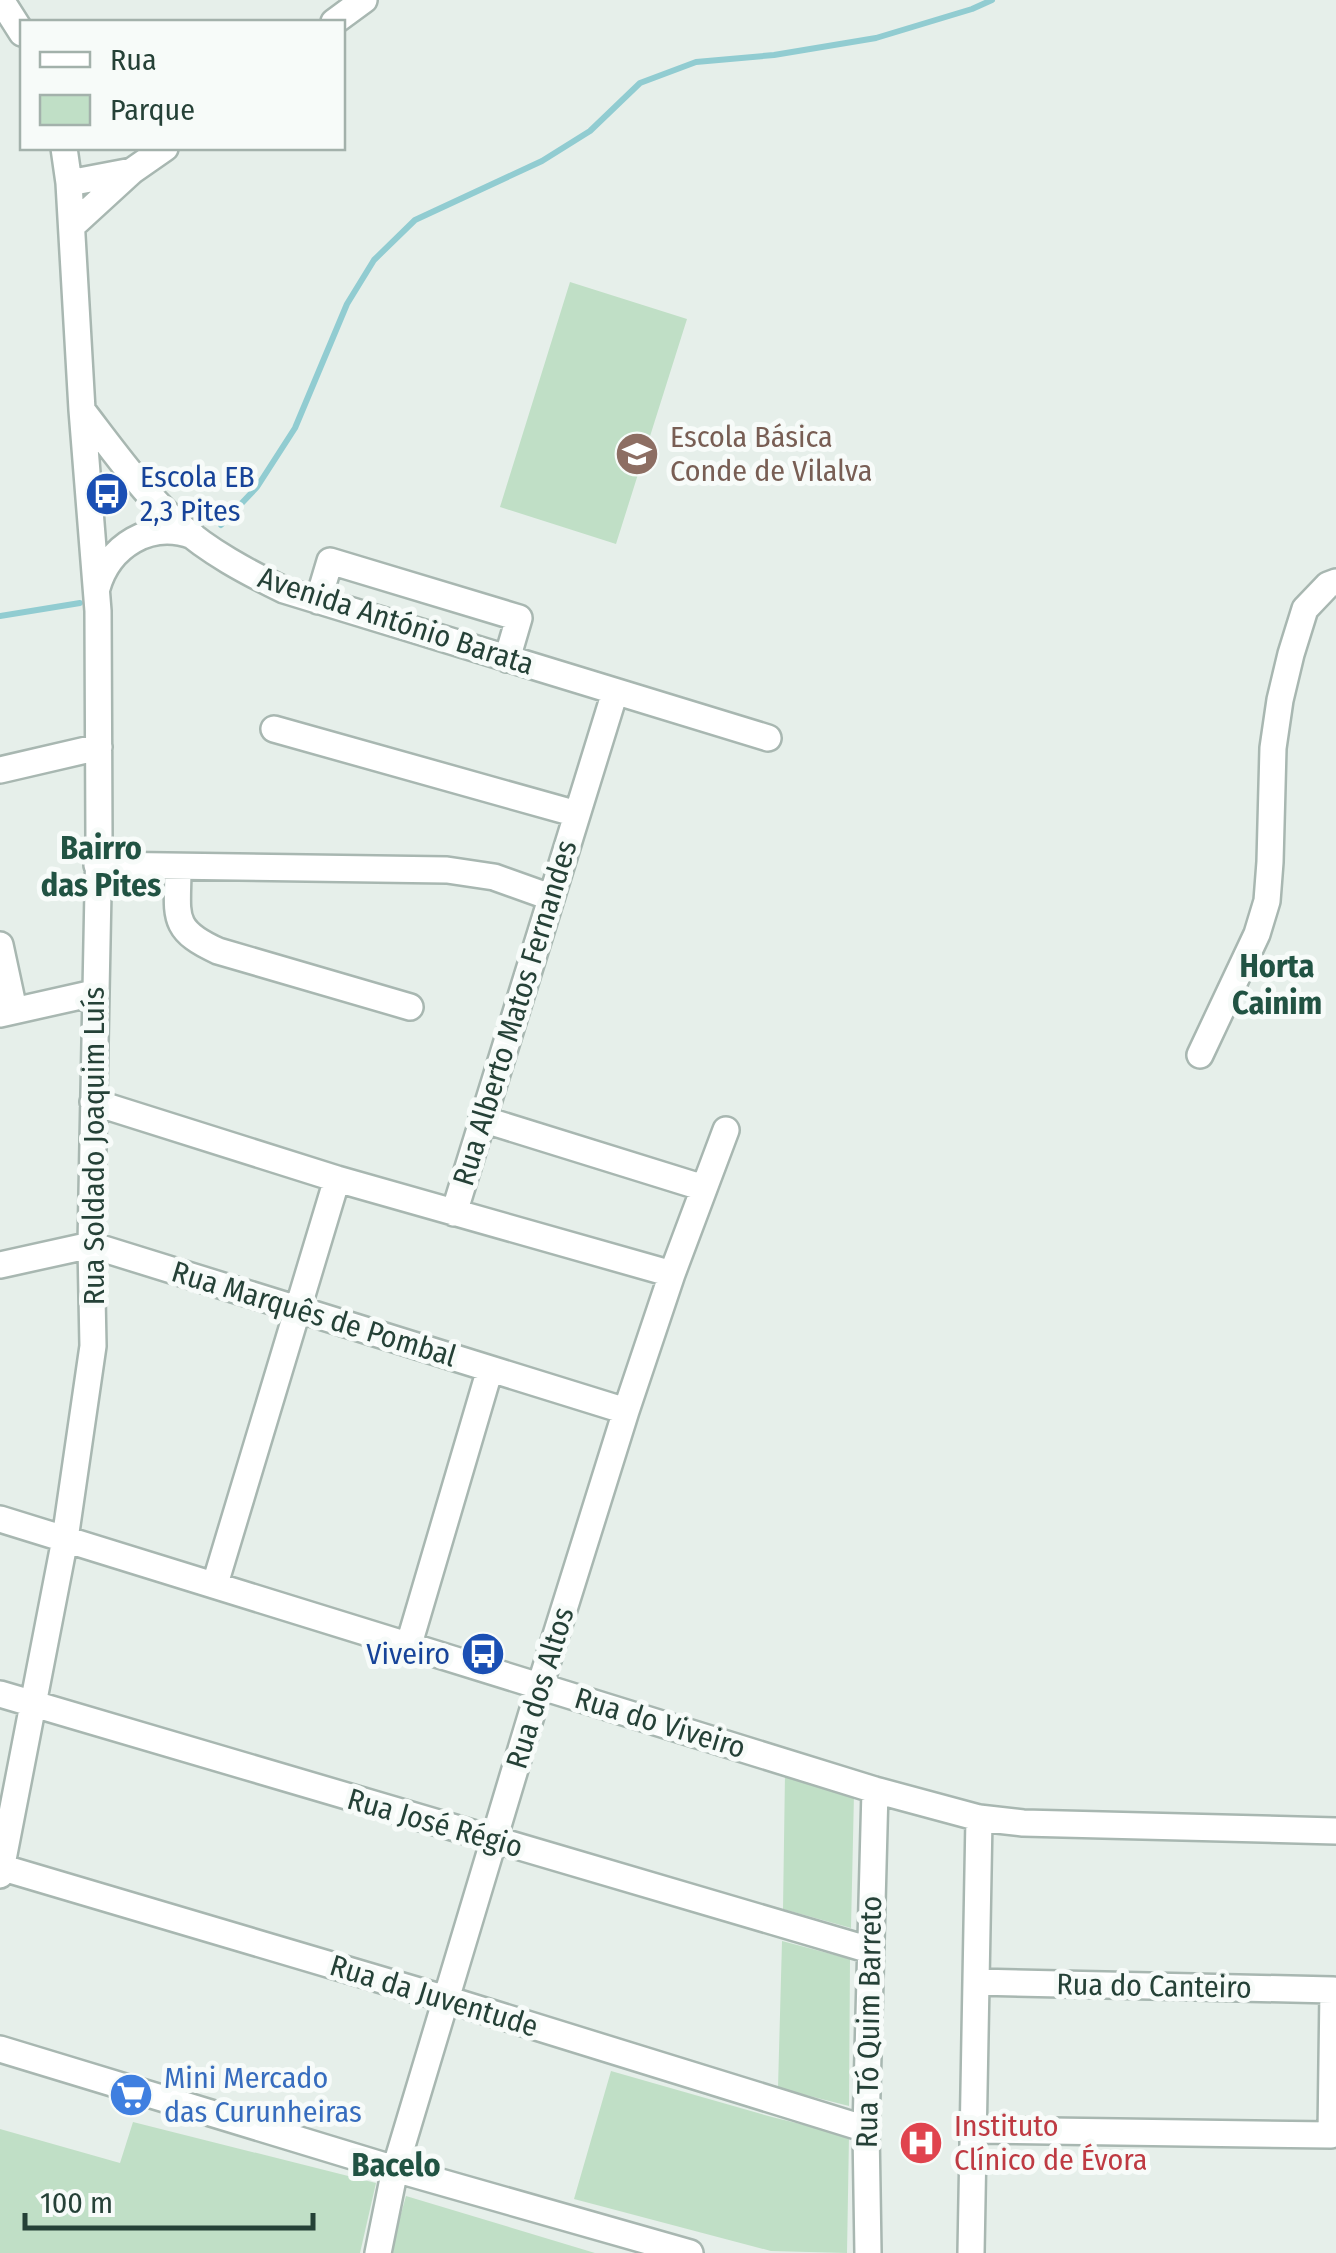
<svg xmlns="http://www.w3.org/2000/svg" width="1336" height="2253" font-family="'Fira Sans Condensed',sans-serif">
<rect width="100%" height="100%" fill="#e6efea"/>
<!-- green -->
<path fill="#c0dfc6" d="M 570,282 L 687,319 L 616,544 L 500,507 Z
M 785,1774 L 854,1794 L 851,1928 L 783,1909 Z
M 782,1941 L 850,1959 L 849,2106 L 778,2088 Z
M 611,2071 L 772,2117 L 849,2136 L 847,2253 L 771,2251 L 574,2199 Z
M 133,2122 L 376,2183 L 360,2253 L 0,2253 L 0,2129 L 120,2163 Z
M 406,2196 L 595,2253 L 393,2253 L 395,2235 Z"/>
<g fill="none" stroke-linecap="round" stroke-linejoin="round">
<!-- stream -->
<path stroke="#91ccd1" stroke-width="6" d="M 221,525 L 257,487 L 295,428 L 347,304 L 374,260 L 415,220 L 542,161 L 590,131 L 640,83 L 696,62 L 774,55 L 876,38 L 972,9 L 992,0
M 0,616 L 80,603"/>
<!-- minor casing -->
<g stroke="#a8b7b1" stroke-width="30">
<path id="minor" d="M 1,0 L 22,33
M 334,22 L 364,0
M 69,183 L 132,171
M 72,226 L 132,171 L 165,148
M 82,410 C 112,449 141,490 178,524 C 209,552 247,572 284,590 L 768,738
M 97,588 C 109,546 150,520 193,536
M 318,601 L 330,561 L 519,618 L 507,659
M 274,729 L 577,814
M 0,770 L 99,747
M 97,865 L 447,870 L 494,877 L 550,897
M 178,867 C 178,915 169,929 218,951 L 410,1007
M 0,945 L 14,1010
M 0,1014 L 94,993
M 1200,1055 L 1257,934 L 1267,901 L 1270,862 L 1273,748 L 1280,700 L 1291,654 L 1305,609 L 1328,585 L 1336,582
M 93,1102 L 337,1179 L 215,1584
M 482,1119 L 704,1188
M 337,1179 L 672,1274
M 454,1213 L 615,692
M 0,1265 L 91,1245 L 626,1411
M 0,1519 L 875,1790 L 979,1818 L 1023,1823 L 1336,1831
M 409,1644 L 490,1369
M 0,1694 L 870,1950
M 0,1867 L 446,1999 L 866,2129
M 0,1875 L 65,1539 L 93,1346 L 91,1245 L 99,840 L 98,611 L 82,410 L 69,183 L 64,148
M 0,2049 L 395,2169 L 690,2253
M 974,2130 L 1331,2135 L 1333,1990 L 976,1982
M 378,2253 L 395,2169 L 540,1686 L 626,1411 L 672,1274 L 726,1130
M 868,2253 L 866,2129 L 875,1790
M 971,2253 L 979,1818"/>
</g>
<!-- minor -->
<use href="#minor" stroke="#fff" stroke-width="25"/>
</g>
<!-- icons -->
<defs>
<g id="school-disc" transform="scale(2.25)"><circle r="9.5" fill="#8d6e63" stroke="#f7fbf9"/><path d="M0-5L7-2L0 1L-7-2ZM-4 1L0 2.5L4 1V4Q0 6-4 4Z" fill="#fff"/></g>
<g id="bus-disc" transform="scale(2.25)"><circle r="9.5" fill="#1a4fb4" stroke="#f7fbf9"/><path d="M-5-6H5V4H4V6H2V4H-2V6H-4V4H-5ZM-3.5-4V0h7V-4ZM-3.5 1.2v1.5H-2V1.2ZM2 1.2v1.5H3.5V1.2Z" fill="#fff"/></g>
<g id="supermarket-disc" transform="scale(2.25)"><circle r="9.5" fill="#3f7fe0" stroke="#f7fbf9"/><path d="M-6-5.5h2.5l.6 2H6L4.5 2H-2.5L-4.4-4H-6ZM-1.5 3.2a1.3 1.3 0 1 0 .1 0ZM3 3.2a1.3 1.3 0 1 0 .1 0Z" fill="#fff"/></g>
<g id="hospital-disc" transform="scale(2.25)"><circle r="9.5" fill="#e0444e" stroke="#f7fbf9"/><path d="M-5-5h3v3.5h4V-5h3V5h-3V1.5h-4V5h-3Z" fill="#fff"/></g>
</defs>
<g fill-rule="evenodd">
<use href="#school-disc" x="637" y="454"/>
<use href="#bus-disc" x="107" y="494"/>
<use href="#bus-disc" x="483" y="1654"/>
<use href="#supermarket-disc" x="131" y="2095"/>
<use href="#hospital-disc" x="921" y="2143"/>
</g>
<g text-anchor="middle" stroke-width="10" stroke-linejoin="round" paint-order="stroke">
<!-- education labels -->
<g font-size="30" fill="#785e54" stroke="#f7fbf9" text-anchor="start">
<text x="670" y="447">Escola Básica<tspan x="670" dy="34">Conde de Vilalva</tspan></text>
</g>
<!-- transit labels -->
<g font-size="30" fill="#164399" stroke="#f7fbf9" text-anchor="start">
<text x="140" y="487">Escola EB<tspan x="140" dy="34">2,3 Pites</tspan></text>
<text x="450" y="1664" text-anchor="end">Viveiro</text>
</g>
<!-- street labels -->
<g font-size="30" fill="#254137" stroke="#f7fbf9">
<text transform="translate(396 621) rotate(18)" y="10">Avenida António Barata</text>
<text transform="translate(515 1013) rotate(-73)" y="10">Rua Alberto Matos Fernandes</text>
<text transform="translate(94 1146) rotate(-90)" y="10">Rua Soldado Joaquim Luís</text>
<text transform="translate(314 1314) rotate(17)" y="10">Rua Marquês de Pombal</text>
<text transform="translate(540 1688) rotate(-73)" y="10">Rua dos Altos</text>
<text transform="translate(660 1723) rotate(17)" y="10">Rua do Viveiro</text>
<text transform="translate(435 1823) rotate(16)" y="10">Rua José Régio</text>
<text transform="translate(1154 1986) rotate(1)" y="10">Rua do Canteiro</text>
<text transform="translate(434 1996) rotate(17)" y="10">Rua da Juventude</text>
<text transform="translate(869 2022) rotate(-89)" y="10">Rua Tó Quim Barreto</text>
</g>
<!-- shop labels -->
<g font-size="30" fill="#366cbe" stroke="#f7fbf9" text-anchor="start">
<text x="164" y="2088">Mini Mercado<tspan x="164" dy="34">das Curunheiras</tspan></text>
</g>
<!-- health labels -->
<g font-size="30" fill="#be3a42" stroke="#f7fbf9" text-anchor="start">
<text x="954" y="2136">Instituto<tspan x="954" dy="34">Clínico de Évora</tspan></text>
</g>
<!-- neighbourhood labels -->
<g font-size="32" font-weight="bold" fill="#215343" stroke="#f7fbf9">
<text x="101" y="859">Bairro<tspan x="101" dy="37">das Pites</tspan></text>
<text x="1277" y="977">Horta<tspan x="1277" dy="37">Cainim</tspan></text>
<text x="396" y="2176">Bacelo</text>
</g>
</g>
<!-- legend -->
<rect x="20" y="20" width="325" height="130" fill="#f7fbf9" stroke="#a3b1ab" stroke-width="2.5"/>
<rect x="40" y="52" width="50" height="15" fill="#ffffff" stroke="#a3b1ab" stroke-width="2.5"/>
<text x="110" y="70" font-size="30" fill="#254137">Rua</text>
<rect x="40" y="95" width="50" height="30" fill="#c0dfc6" stroke="#a3b1ab" stroke-width="2.5"/>
<text x="110" y="120" font-size="30" fill="#254137">Parque</text>
<!-- scale -->
<path d="M25 2213v15h288v-15" fill="none" stroke="#254137" stroke-width="5"/>
<text x="40" y="2213" font-size="30" fill="#254137" stroke="#f7fbf9" stroke-width="8" paint-order="stroke">100 m</text>
</svg>
